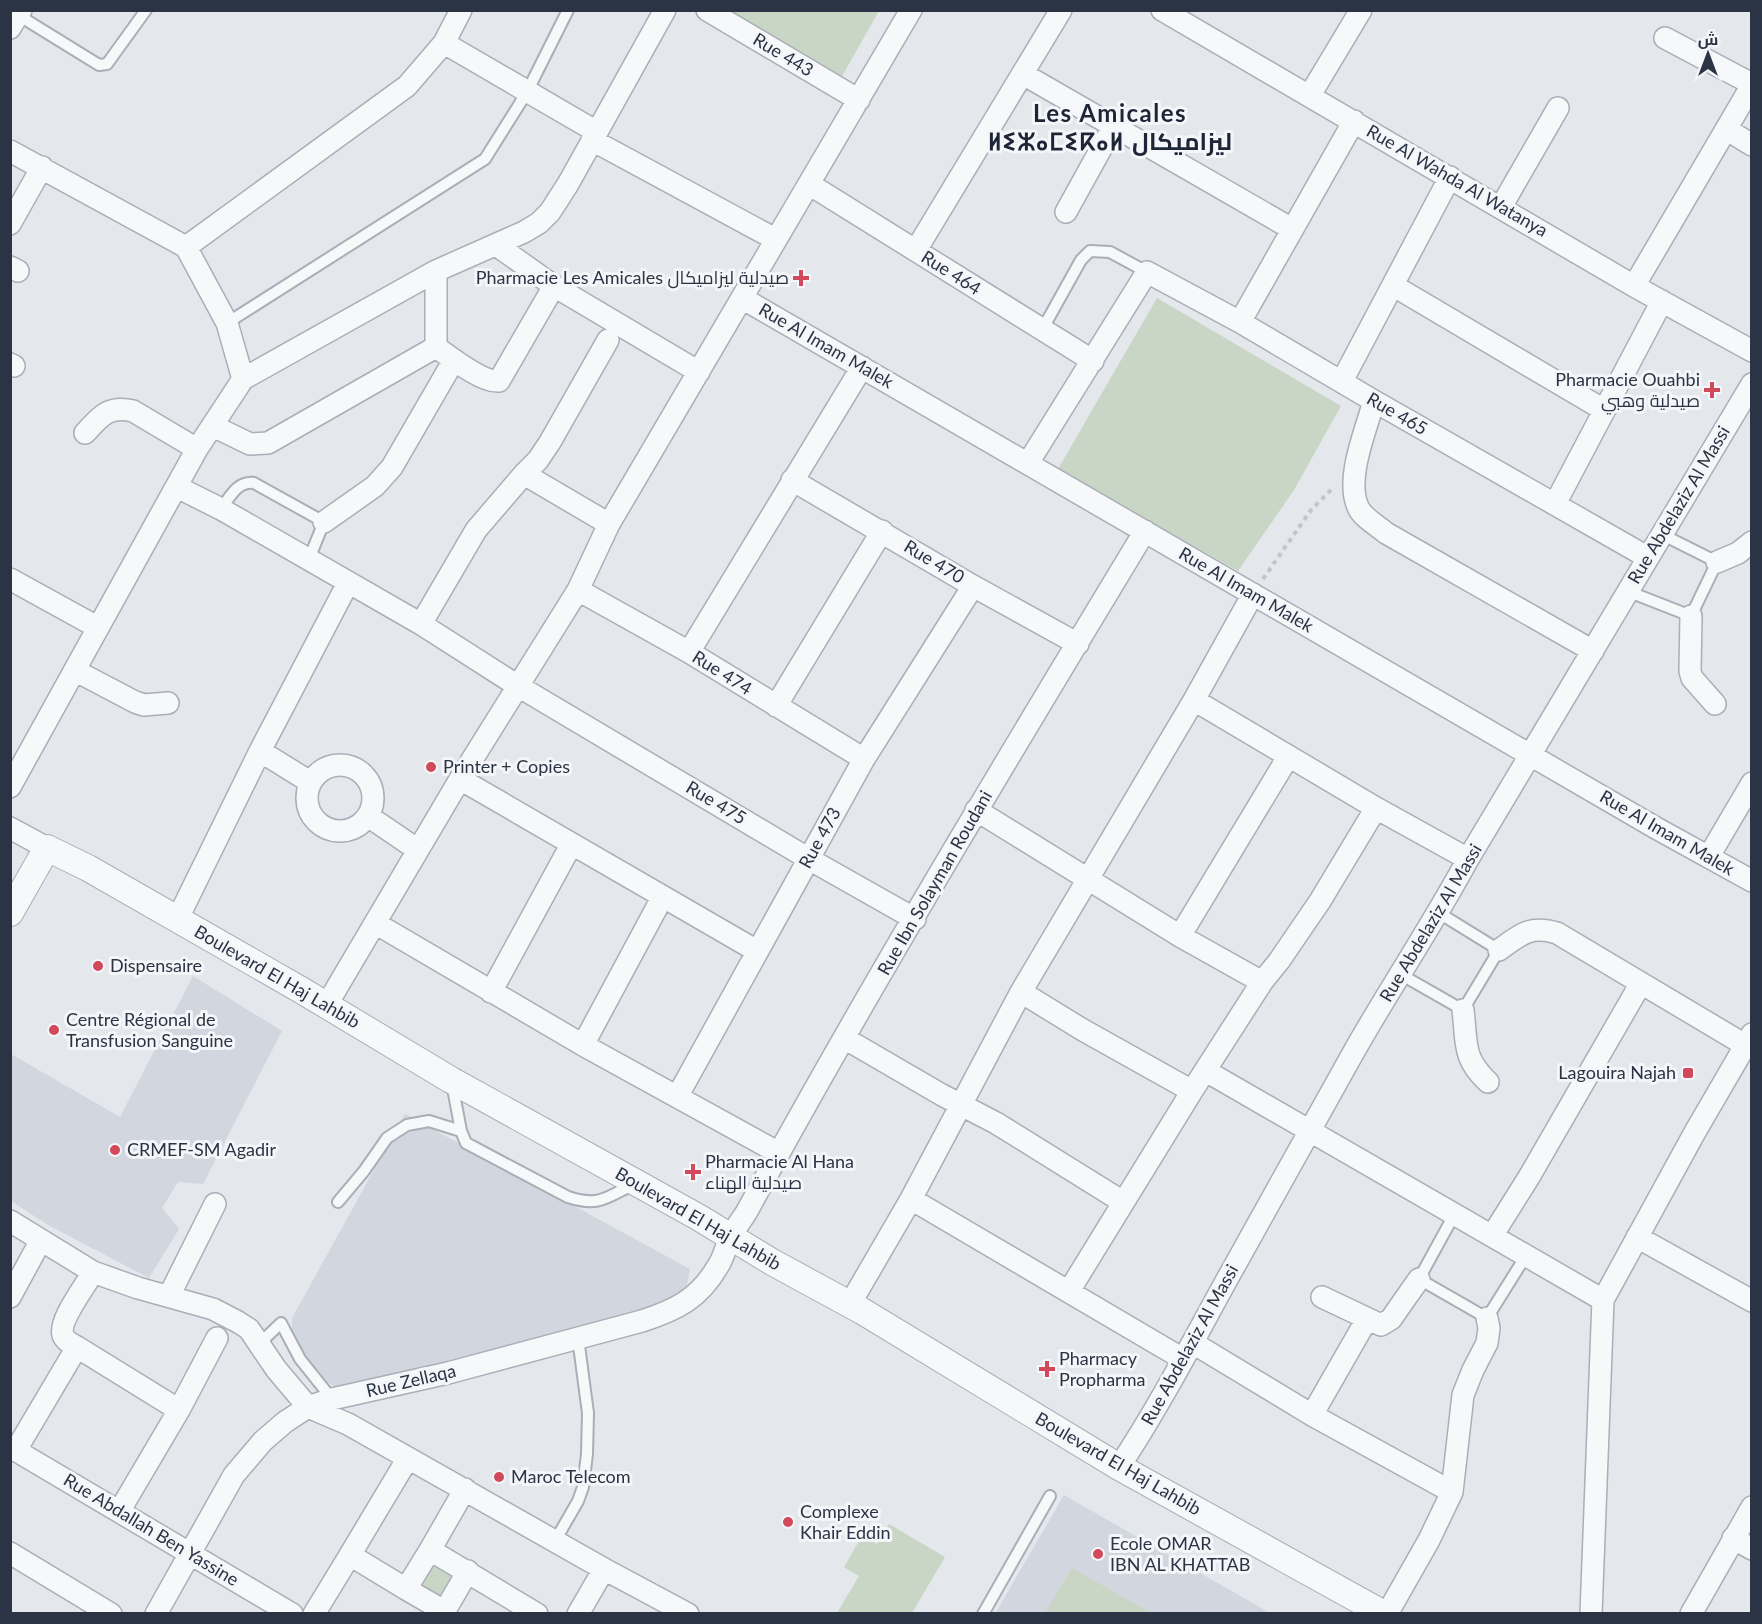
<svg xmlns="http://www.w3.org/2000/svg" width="1762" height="1624" font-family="Lato,Cairo,'Noto Sans Tifinagh',sans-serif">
<rect width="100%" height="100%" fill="#e4e7ec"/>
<!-- built -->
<path fill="#d2d6de" d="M 193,976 L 282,1031 L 203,1184 L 178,1182 L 162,1208 L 179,1229 L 149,1278 L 48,1225 L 11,1201 L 11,1054 L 120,1117 Z
M 405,1114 L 690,1269 L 686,1290 L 633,1315 L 338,1388 L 315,1376 L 292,1343 L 292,1318 Z
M 1064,1495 L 1270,1613 L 995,1614 Z"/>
<!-- green -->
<path fill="#c9d6c5" d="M 724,11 L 879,11 L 841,78 Z
M 1157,298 L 1341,406 L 1294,490 L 1238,571 L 1058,469 Z
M 889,1524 L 945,1557 L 915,1608 L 912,1613 L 837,1613 L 859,1576 L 844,1567 L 862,1536 L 877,1544 Z
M 431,1556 L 458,1571 L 440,1601 L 414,1586 Z
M 1072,1568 L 1151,1613 L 1045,1613 Z"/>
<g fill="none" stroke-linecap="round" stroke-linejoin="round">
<!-- service casing -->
<g stroke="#a9aeb7" stroke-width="14">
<path id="service" d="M 18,15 L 99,65 L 107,64 L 146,10
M 227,323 L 485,159 L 527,92 L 568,10
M 1042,330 L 1081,260 L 1090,251 L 1110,252 L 1147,272
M 221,509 C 230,497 237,481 254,483 L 324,522 L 309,559
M 1627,591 L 1691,616 L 1717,562 L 1661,534
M 1400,974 L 1463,1010 L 1499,950 L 1439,913
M 452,1083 L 461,1131 L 466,1143 L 568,1197 C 599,1207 606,1198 634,1184
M 338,1202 L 364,1171 L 387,1138 L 407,1125 L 429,1121 L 461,1131
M 1454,1215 L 1419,1279 L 1487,1318 L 1527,1254
M 259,1344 L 281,1323 L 300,1359 L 332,1399
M 555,1541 L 578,1501 L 583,1487 L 587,1454 L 588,1413 L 578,1338
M 983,1614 L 1050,1496"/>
</g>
<!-- minor casing -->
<g stroke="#a9aeb7" stroke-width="24">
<path id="minor" d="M 707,10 L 859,100
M 1162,10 L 1634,286 L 1752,351
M 10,28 L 21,10
M 1665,38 L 1752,84
M 444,43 L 597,132
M 1023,74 L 1292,229
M 1310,95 L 1361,10
M 1726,129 L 1752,145
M 592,140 L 775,239
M 10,151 L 186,247 L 227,323 L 243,379
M 809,184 L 1093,361
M 1501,207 L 1558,108
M 1066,212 L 1113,127
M 10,224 L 42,167
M 496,245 L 554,286 L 699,372
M 186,247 L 407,86 L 444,43 L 461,10
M 916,250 L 1061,10
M 10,267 L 18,271
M 436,271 L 436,347
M 1394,286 L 1604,410
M 1634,286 L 1752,85
M 742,298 L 1656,828 L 1752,881
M 1240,322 L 1354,121
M 10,364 L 14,366
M 1342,381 L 1450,177
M 1374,401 C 1366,430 1345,479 1358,507 C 1362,517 1378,526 1386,533 L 1593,651
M 213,426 L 250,444 L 268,443 L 436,347 C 450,357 483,383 499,381 L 554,286
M 85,433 C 100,417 108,405 133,411 L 197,449
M 1028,463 L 1147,272 L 1240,322 L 1374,401 L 1647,557
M 524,474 L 609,524
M 792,480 L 973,586 L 1078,644
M 177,487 L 221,509 L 421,624 L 518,686 L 809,859 L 915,919
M 1555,504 L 1662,301
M 324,522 L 375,486 L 392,467 L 454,360
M 1717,562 L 1738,553 L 1752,542
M 10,579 L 97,627
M 578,590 L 689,652 L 864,759
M 1691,616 L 1690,671 L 1692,678 L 1715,704
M 421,624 L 476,530 L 524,474 L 538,460 L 550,442 L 608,340
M 689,652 L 862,367
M 76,671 L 135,702 L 144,705 L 168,703
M 1194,700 L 1376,808 L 1468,859
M 776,706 L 882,531
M 260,751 L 310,782
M307 798a33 33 0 1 1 66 0a33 33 0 1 1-66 0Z
M 460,779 L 757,951
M 10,787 L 197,449 L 243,379 L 436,271 L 524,232 L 539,223 L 550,212 L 568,184 L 665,10
M 976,810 L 1180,936 L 1262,982
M 368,816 L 418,850
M 10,828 L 47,848
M 1709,856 L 1752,783
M 177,920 L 260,751 L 348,583
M 375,923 L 583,1045 L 779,1153
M 1180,936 L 1288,757
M 1499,950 C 1521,934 1530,925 1557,933 L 1745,1045
M 491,992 L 571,845
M 1021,992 L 1083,1030 L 1192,1091
M 326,1006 L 460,779 L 578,590 L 609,524 L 911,10
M 1463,1010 C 1467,1042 1462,1058 1488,1082
M 844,1038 L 942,1095 L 996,1123 L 1123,1202
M 583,1045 L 662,898
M 1206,1071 L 1603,1300
M 677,1097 L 864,759 L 973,586
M 911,1199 L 1183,1359
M 10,1221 L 93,1272 L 138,1288 L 213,1309 L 238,1322 L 249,1329 L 276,1369 L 308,1407 L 348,1424 L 604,1569 L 688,1614
M 1492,1236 L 1529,1177 L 1641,983
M 1637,1237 L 1752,1301
M 93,1272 C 86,1285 58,1321 63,1335 C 65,1341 72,1344 77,1347 L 179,1410
M 1069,1291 L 1192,1091 L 1262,982 L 1279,961 L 1320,901 L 1376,808
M 169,1296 L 215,1204
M 10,1297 L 41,1240
M 1322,1297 L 1381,1325 L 1391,1319 L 1419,1279
M 850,1304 L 911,1199 L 1021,992 L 1194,700 L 1253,594
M 1193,1343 L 1312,1415 L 1452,1492
M 1312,1415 L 1367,1319
M 10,1447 L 292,1614
M 16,1450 L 77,1347
M 1119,1467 C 1160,1405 1194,1339 1230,1274 C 1271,1201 1312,1128 1352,1055 C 1389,989 1432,926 1468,859 L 1752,384
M 120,1510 L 179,1410 L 217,1338
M 1733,1538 L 1752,1549
M 430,1550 L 465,1489
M 10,1553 L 111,1614
M 350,1555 L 408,1458
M 406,1589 L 444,1611
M 156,1614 L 234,1475 L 263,1441 L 285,1422 L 308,1407 L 332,1399 L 448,1373 L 642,1321 C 676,1310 699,1299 718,1266 C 723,1259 725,1249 729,1241 C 733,1231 740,1222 746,1213 C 872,982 1009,756 1145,531
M 314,1614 L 350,1555 L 406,1589 L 430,1550 L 537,1614
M 443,1614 L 468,1571
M 578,1614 L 604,1569
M 1387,1614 L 1429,1540 L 1452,1492 L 1463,1395 L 1473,1370 L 1487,1343 L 1489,1328 L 1487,1318
M 1591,1614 L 1603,1300 L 1695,1132 L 1752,1034
M 1691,1614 L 1752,1507"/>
</g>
<!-- tertiary casing -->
<g stroke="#a9aeb7" stroke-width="28">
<path id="tertiary" d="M 10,913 L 47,848 L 88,868 L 301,990 L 451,1080 L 698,1217 L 772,1262 L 862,1311 L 1119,1467 L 1384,1614"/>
</g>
<!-- path -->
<path stroke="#c2c5cb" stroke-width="4" stroke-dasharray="4.5 4.5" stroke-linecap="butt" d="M 1263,579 L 1311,510 L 1333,488"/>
<!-- service -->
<use href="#service" stroke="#f7f8fa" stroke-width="10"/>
<!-- minor -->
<use href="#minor" stroke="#f7f8fa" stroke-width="21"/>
<!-- tertiary -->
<use href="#tertiary" stroke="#f7f8fa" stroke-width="26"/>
</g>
<!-- markers -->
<g fill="#d1495b" stroke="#f4f6f9" stroke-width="2">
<path d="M798 269h6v6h6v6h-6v6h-6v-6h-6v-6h6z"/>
<path d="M1709 381h6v6h6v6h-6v6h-6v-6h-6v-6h6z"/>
<circle cx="431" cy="767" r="6"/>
<circle cx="98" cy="966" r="6"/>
<circle cx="54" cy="1030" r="6"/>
<rect x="1682" y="1067" width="12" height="12" rx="3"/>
<circle cx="115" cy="1150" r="6"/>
<path d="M690 1163h6v6h6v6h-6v6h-6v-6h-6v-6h6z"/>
<path d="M1044 1360h6v6h6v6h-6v6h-6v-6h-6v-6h6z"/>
<circle cx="499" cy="1477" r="6"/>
<circle cx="788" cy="1522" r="6"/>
<circle cx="1098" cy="1554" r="6"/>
</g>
<g text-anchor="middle" stroke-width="6" stroke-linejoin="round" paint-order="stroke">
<!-- street labels -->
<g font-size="18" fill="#2b3445" stroke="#f4f6f9">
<text transform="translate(783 55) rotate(31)" y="6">Rue 443</text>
<text transform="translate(1457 181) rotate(30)" y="6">Rue Al Wahda Al Watanya</text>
<text transform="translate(951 273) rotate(32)" y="6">Rue 464</text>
<text transform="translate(826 346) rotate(30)" y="6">Rue Al Imam Malek</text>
<text transform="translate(1397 414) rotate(30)" y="6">Rue 465</text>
<text transform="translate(1679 505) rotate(-59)" y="6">Rue Abdelaziz Al Massi</text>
<text transform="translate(934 562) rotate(31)" y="6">Rue 470</text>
<text transform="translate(1246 590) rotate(30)" y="6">Rue Al Imam Malek</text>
<text transform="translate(722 673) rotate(32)" y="6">Rue 474</text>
<text transform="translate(716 803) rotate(31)" y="6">Rue 475</text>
<text transform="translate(1667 833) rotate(30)" y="6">Rue Al Imam Malek</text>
<text transform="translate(820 838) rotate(-61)" y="6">Rue 473</text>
<text transform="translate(935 883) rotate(-60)" y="6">Rue Ibn Solayman Roudani</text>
<text transform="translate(1431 923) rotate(-59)" y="6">Rue Abdelaziz Al Massi</text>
<text transform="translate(277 977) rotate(30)" y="6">Boulevard El Haj Lahbib</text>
<text transform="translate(698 1219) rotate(30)" y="6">Boulevard El Haj Lahbib</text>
<text transform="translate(1190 1345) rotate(-61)" y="6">Rue Abdelaziz Al Massi</text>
<text transform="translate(411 1381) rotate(-13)" y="6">Rue Zellaqa</text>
<text transform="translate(1118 1464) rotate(30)" y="6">Boulevard El Haj Lahbib</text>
<text transform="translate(151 1530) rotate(31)" y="6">Rue Abdallah Ben Yassine</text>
</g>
<!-- poi labels -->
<g font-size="18" fill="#2b3445" stroke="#f4f6f9" text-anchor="start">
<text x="789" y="284" text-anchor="end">Pharmacie Les Amicales صيدلية ليزاميكال</text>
<text x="1700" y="386" text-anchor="end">Pharmacie Ouahbi<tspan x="1700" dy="21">صيدلية وهبي</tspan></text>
<text x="443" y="773">Printer + Copies</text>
<text x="110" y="972">Dispensaire</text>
<text x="66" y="1026">Centre Régional de<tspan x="66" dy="21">Transfusion Sanguine</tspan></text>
<text x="1676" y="1079" text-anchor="end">Lagouira Najah</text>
<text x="127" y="1156">CRMEF-SM Agadir</text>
<text x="705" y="1168">Pharmacie Al Hana<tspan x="705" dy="21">صيدلية الهناء</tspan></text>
<text x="1059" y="1365">Pharmacy<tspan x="1059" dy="21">Propharma</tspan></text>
<text x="511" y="1483">Maroc Telecom</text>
<text x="800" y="1518">Complexe<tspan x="800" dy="21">Khair Eddin</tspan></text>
<text x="1110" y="1550">Ecole OMAR<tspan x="1110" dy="21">IBN AL KHATTAB</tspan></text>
</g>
<!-- district labels -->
<g font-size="24" font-weight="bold" letter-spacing="1.5" fill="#1d2536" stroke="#f4f6f9">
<text x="1110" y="122">Les Amicales<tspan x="1110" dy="28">ⵍⵉⵣⴰⵎⵉⴽⴰⵍ ليزاميكال</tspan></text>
</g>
</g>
<!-- border -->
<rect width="1762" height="1624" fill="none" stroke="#2b3445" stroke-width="24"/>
<!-- north arrow -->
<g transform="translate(1708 54)" stroke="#f4f6f9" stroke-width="4.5" paint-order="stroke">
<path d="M0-4.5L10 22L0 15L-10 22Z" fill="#2b3445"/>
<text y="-9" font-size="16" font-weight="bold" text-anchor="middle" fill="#2b3445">ش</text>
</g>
</svg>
